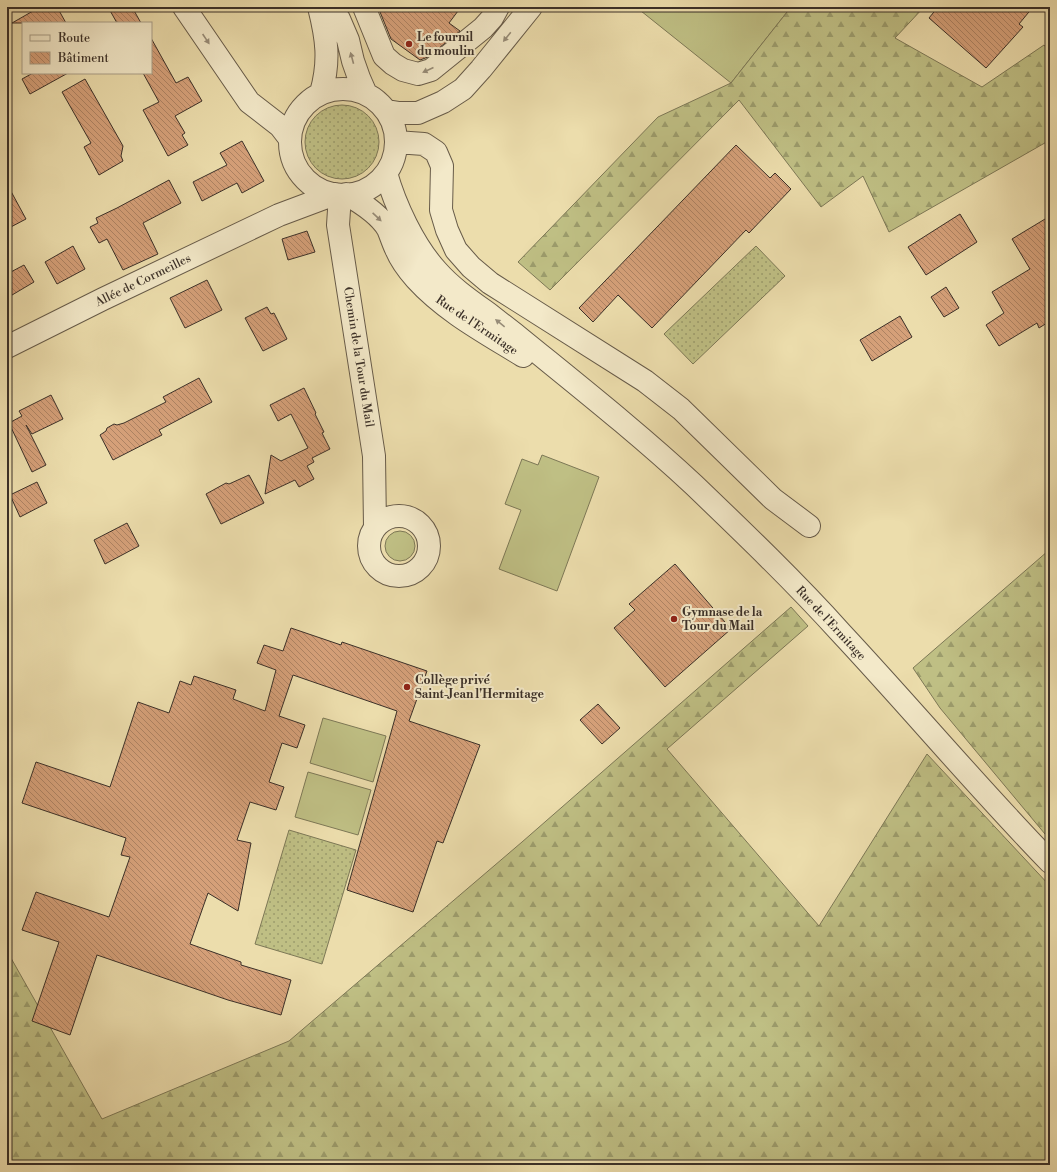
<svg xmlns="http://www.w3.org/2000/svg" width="1057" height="1172" font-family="'Libre Bodoni',serif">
<defs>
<pattern id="forest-firs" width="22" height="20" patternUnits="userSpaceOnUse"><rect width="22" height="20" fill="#bfbf84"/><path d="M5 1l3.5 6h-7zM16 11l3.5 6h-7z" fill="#9c9c6c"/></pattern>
<pattern id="garden-dots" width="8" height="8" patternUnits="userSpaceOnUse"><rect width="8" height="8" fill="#bfbf84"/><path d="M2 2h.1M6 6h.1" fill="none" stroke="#9c9c6c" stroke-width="1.8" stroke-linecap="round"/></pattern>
<pattern id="building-back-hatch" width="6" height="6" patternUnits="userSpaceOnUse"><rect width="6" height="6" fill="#d5a079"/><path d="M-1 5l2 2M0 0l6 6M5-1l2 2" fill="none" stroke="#ae8363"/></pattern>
</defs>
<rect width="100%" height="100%" fill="#ecddac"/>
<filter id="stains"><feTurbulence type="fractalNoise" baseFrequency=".005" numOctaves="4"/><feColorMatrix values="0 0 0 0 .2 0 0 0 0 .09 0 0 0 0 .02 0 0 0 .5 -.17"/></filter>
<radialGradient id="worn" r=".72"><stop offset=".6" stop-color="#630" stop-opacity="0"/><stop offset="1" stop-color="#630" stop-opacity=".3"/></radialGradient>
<!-- grass -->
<path fill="#bfbf84" stroke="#7d7856" d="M 636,7 L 791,7 L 731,83 Z
M 542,455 L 599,477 L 557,591 L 499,569 L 521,510 L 505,504 L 522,459 L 538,465 Z
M385 546a15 15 0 1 1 30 0a15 15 0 1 1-30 0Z
M 323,718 L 386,736 L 373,782 L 310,763 Z
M 308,772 L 371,790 L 358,835 L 295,817 Z"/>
<!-- forest -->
<path fill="url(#forest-firs)" stroke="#7d7856" d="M 791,7 L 924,7 L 895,38 L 982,87 L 1044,45 L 1050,52 L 1050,140 L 889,232 L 863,176 L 821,207 L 739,100 L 550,290 L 518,262 L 658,117 L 731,83 Z
M 1050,550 L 1050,840 L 940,708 L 913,668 L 1048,551 Z
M 791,607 L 808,626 L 667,749 L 819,926 L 927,754 L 1050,886 L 1050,1165 L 7,1165 L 7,951 L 102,1119 L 289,1041 L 522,842 Z"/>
<!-- garden -->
<path fill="url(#garden-dots)" stroke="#7d7856" d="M305 142a37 37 0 1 1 74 0a37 37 0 1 1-74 0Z
M 756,246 L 785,276 L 693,364 L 664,334 Z
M 289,830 L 356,850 L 322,964 L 255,944 Z"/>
<!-- building -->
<path fill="url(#building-back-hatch)" stroke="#3b3028" d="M 40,7 L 57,7 L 66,23 L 12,23 Z
M 108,7 L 132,7 L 141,23 L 117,23 Z
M 378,7 L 461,7 L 449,23 L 460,31 L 428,57 L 420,60 L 391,39 Z
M 938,7 L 1033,7 L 1019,24 L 1023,27 L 986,68 L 929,18 Z
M 151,38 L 176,83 L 188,77 L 202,101 L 175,116 L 185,133 L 182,135 L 188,145 L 168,156 L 143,110 L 159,102 L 143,73 L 151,73 Z
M 33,73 L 68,73 L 30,94 L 22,79 Z
M 85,79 L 123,146 L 121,156 L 123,161 L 99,175 L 84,147 L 91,143 L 62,92 Z
M 242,141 L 264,181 L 242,193 L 237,183 L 202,201 L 193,182 L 227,165 L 220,153 Z
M 736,145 L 770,178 L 775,173 L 791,189 L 749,233 L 746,230 L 652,328 L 618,295 L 593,322 L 579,308 Z
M 169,180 L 181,203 L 143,223 L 158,254 L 123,270 L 107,239 L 99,243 L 90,227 L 98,223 L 96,218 L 117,208 Z
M 7,184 L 26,219 L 7,229 Z
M 960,214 L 977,242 L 926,275 L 908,247 Z
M 1050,216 L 1050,321 L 1039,328 L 1037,323 L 999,346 L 986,325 L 1004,313 L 992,292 L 1030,269 L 1012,239 Z
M 307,231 L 315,252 L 288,260 L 282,239 Z
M 73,246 L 85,269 L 57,284 L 45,262 Z
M 24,265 L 34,282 L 7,298 L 7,274 Z
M 207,280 L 222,310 L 185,328 L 170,298 Z
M 946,287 L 959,308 L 944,317 L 931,297 Z
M 267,307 L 271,314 L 274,313 L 287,339 L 263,351 L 245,318 Z
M 900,316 L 912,337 L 872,361 L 860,340 Z
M 199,378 L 212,402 L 159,430 L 162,435 L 113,460 L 100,435 L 106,431 L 107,428 L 114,424 L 117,425 L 124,423 L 166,402 L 163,397 Z
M 304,388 L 316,413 L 315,414 L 324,432 L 322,433 L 330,449 L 312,458 L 314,462 L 307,466 L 314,479 L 299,487 L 295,480 L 265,494 L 271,455 L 281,461 L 308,448 L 291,414 L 278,421 L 270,405 Z
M 51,395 L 63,419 L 32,434 L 26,425 L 46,465 L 32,472 L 9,423 L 22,416 L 19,411 Z
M 249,475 L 264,503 L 221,524 L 206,494 L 226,483 L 229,484 Z
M 37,482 L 47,503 L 20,517 L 10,495 Z
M 127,523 L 139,546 L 105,564 L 94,540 Z
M 675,564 L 731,629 L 665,687 L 614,628 L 635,610 L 629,604 Z
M 291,628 L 341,645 L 342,642 L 427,671 L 409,721 L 480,745 L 443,843 L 437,841 L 413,912 L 347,890 L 397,711 L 293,675 L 279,716 L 305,725 L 297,748 L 282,743 L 269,782 L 284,787 L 276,810 L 250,802 L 237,840 L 251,843 L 238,911 L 208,893 L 190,944 L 241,962 L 241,965 L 291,980 L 281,1015 L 228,1000 L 97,955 L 70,1035 L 32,1021 L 59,942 L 22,930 L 36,892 L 109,917 L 130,857 L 121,855 L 126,838 L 22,803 L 36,762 L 110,787 L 138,702 L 169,713 L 180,681 L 191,685 L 194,676 L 236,690 L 233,699 L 265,711 L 276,670 L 257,663 L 264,645 L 283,651 Z
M 598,704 L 620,728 L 602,744 L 580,720 Z"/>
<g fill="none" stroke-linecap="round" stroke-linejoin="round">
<!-- minor casing -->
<g stroke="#675b49" stroke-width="24">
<path id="minor" d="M 184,7 L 249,102 L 280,126 L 290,139
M 319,7 C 327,39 330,61 321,93
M 330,7 L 339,19 L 348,40 L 353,61 L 359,78 L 366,94
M 364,7 L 384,56 L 393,64 L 403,70 L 418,74 L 431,70 L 483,28 L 492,18 L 498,7
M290 142a53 53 0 1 1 106 0a53 53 0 1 1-106 0Z
M 387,111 L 399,113 L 418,113 L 443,102 L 463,89 L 481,69 L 531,7
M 396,142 L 424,144 L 436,152 L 442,166 L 441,210 L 447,230 L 456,250 L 471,267 L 490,283 L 645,381 L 681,409 L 773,499 L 809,526
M 386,173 C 395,205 414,246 437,271 C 452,288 471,301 489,314 C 498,321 507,328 516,335 C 576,384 637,432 694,485 C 744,533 795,582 841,633 C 912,709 978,788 1050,862
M 346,194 C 360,202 380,215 388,229 C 391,236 393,243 396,249 C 401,261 408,270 416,279 C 446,312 486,333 523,356
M 340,195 L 338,225 L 374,456 L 375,527
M 7,347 L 103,299 L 279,215 L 335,194
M369 546a30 30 0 1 1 60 0a30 30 0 1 1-60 0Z"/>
</g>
<!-- minor -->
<use href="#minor" stroke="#f3e9c9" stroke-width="22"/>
</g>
<!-- one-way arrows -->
<defs><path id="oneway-solid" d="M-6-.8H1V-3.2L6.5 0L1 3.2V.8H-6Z"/></defs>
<g fill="#978c78">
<use href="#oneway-solid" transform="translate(507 37) rotate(129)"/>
<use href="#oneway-solid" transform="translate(206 39) rotate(56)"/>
<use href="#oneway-solid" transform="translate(352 58) rotate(-105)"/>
<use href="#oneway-solid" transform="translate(428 70) rotate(156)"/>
<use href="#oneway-solid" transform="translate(377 217) rotate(43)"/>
<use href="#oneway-solid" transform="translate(500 323) rotate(-141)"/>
</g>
<!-- markers -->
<g fill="#8f2418" stroke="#f3e9c9" stroke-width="1.5">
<circle cx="409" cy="44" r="4"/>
<circle cx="674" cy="619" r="4"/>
<circle cx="407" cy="687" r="4"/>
</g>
<g text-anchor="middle" stroke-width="4" stroke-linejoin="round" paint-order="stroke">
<!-- poi labels -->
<g font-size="12" font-weight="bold" fill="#3b3028" stroke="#f3e9c9" text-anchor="start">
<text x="417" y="41">Le fournil<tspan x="417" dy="14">du moulin</tspan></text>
<text x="682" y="616">Gymnase de la<tspan x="682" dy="14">Tour du Mail</tspan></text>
<text x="415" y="684">Collège privé<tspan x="415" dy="14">Saint-Jean l'Hermitage</tspan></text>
</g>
<!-- street labels -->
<g font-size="12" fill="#3b3028" stroke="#f3e9c9">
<text transform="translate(143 280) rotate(-26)" y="4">Allée de Cormeilles</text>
<text transform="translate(477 325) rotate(34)" y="4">Rue de l'Ermitage</text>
<text transform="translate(359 357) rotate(81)" y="4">Chemin de la Tour du Mail</text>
<text transform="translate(831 623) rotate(47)" y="4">Rue de l'Ermitage</text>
</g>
</g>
<!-- margin -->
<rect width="1057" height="1172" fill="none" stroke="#ecddac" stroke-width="24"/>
<rect x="8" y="8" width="1041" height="1156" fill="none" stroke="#3b3028" stroke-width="2"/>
<rect x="12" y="12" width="1033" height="1148" fill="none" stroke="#3b3028"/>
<!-- legend -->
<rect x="22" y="22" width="130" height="52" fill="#f3e9c9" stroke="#a99f89"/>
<rect x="30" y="35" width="20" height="6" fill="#f3e9c9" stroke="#a99f89"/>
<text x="58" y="42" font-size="12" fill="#3b3028">Route</text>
<rect x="30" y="52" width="20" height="12" fill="url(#building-back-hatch)" stroke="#a99f89"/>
<text x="58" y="62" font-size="12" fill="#3b3028">Bâtiment</text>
<rect width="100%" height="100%" filter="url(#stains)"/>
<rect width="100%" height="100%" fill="url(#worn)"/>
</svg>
